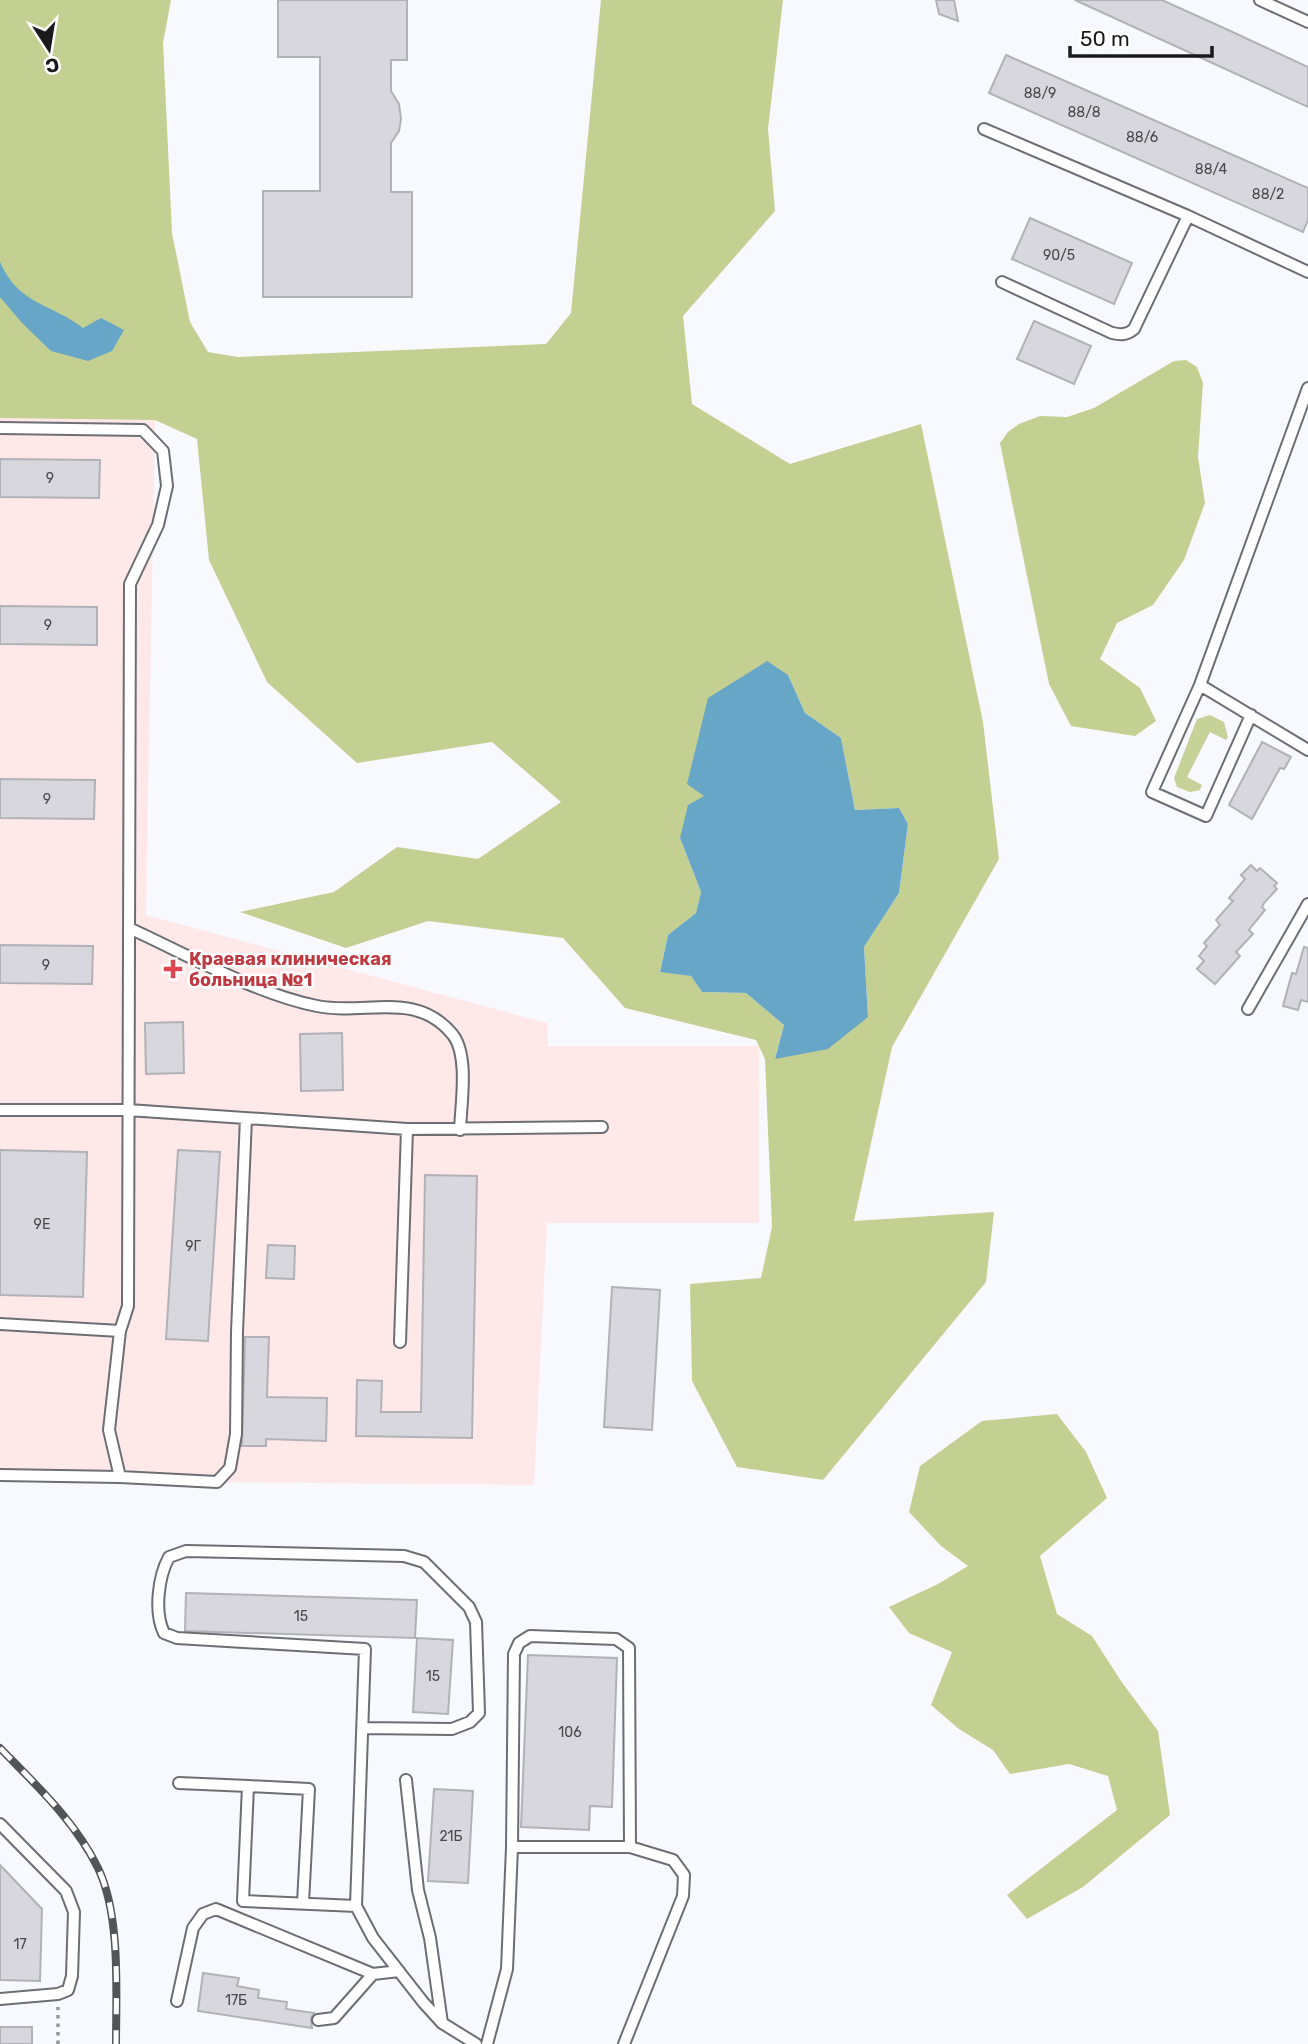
<svg xmlns="http://www.w3.org/2000/svg" width="1308" height="2044" font-family="Rubik,sans-serif">
<rect width="100%" height="100%" fill="#f7f9ff"/>
<!-- medical -->
<path fill="#ffe9e8" d="M 0,418 L 155,420 L 146,915 L 547,1023 L 548,1046 L 759,1046 L 759,1223 L 547,1223 L 534,1485 L 0,1480 Z"/>
<!-- green -->
<path fill="#c7d298" d="M 1210,715 L 1224,722 L 1228,737 L 1226,740 L 1210,732 L 1187,777 L 1202,785 L 1200,790 L 1190,792 L 1177,787 L 1174,778 L 1197,719 Z"/>
<!-- forest -->
<path fill="#c4cf92" fill-rule="evenodd" d="M 0,0 L 171,0 L 163,43 L 172,233 L 190,322 L 208,352 L 238,357 L 546,344 L 571,313 L 601,0 L 783,0 L 768,129 L 775,211 L 683,316 L 692,404 L 790,464 L 921,424 L 983,722 L 999,859 L 892,1047 L 854,1221 L 994,1212 L 986,1282 L 823,1480 L 737,1467 L 692,1381 L 690,1284 L 761,1278 L 772,1227 L 765,1059 L 756,1040 L 625,1008 L 563,938 L 428,921 L 346,948 L 240,912 L 334,892 L 397,847 L 478,859 L 561,802 L 492,742 L 357,763 L 267,682 L 209,560 L 197,439 L 155,420 L 0,418 ZM 788,675 L 805,713 L 841,738 L 855,810 L 899,808 L 908,824 L 899,893 L 864,947 L 868,1017 L 775,1058 L 784,1025 L 746,993 L 702,992 L 691,976 L 660,971 L 668,935 L 696,913 L 701,892 L 680,838 L 705,796 Z
M 1186,360 L 1197,367 L 1203,383 L 1198,457 L 1205,503 L 1184,560 L 1153,605 L 1117,623 L 1100,659 L 1140,688 L 1156,721 L 1135,736 L 1071,726 L 1049,684 L 1000,443 L 1008,432 L 1019,424 L 1040,416 L 1067,417 L 1094,408 L 1174,361 Z
M 1057,1414 L 1086,1452 L 1107,1498 L 1040,1556 L 1057,1614 L 1092,1636 L 1121,1681 L 1158,1731 L 1170,1815 L 1083,1887 L 1027,1919 L 1007,1895 L 1117,1810 L 1108,1776 L 1069,1764 L 1010,1774 L 993,1750 L 959,1729 L 931,1705 L 952,1652 L 909,1633 L 889,1607 L 938,1584 L 968,1566 L 941,1546 L 909,1512 L 920,1466 L 982,1421 Z"/>
<!-- water -->
<path fill="#68a6c8" d="M 0,262 C 20,306 49,302 83,328 L 101,318 L 124,330 L 112,351 L 88,361 L 51,351 L 22,323 L 0,297 Z
M 767,661 L 788,675 L 805,713 L 841,738 L 855,810 L 899,808 L 908,824 L 899,893 L 864,947 L 868,1017 L 828,1049 L 775,1059 L 784,1025 L 746,993 L 702,992 L 691,976 L 660,972 L 668,935 L 696,913 L 701,892 L 680,838 L 688,805 L 704,796 L 687,784 L 708,698 Z"/>
<!-- building -->
<path fill="#d7d7dd" stroke="#b1b1b7" stroke-width="2" d="M 278,0 L 407,0 L 407,60 L 391,60 L 391,91 L 399,104 L 401,119 L 399,131 L 391,143 L 391,192 L 412,192 L 412,297 L 263,297 L 263,191 L 320,191 L 320,57 L 278,57 Z
M 936,0 L 954,0 L 958,21 L 939,14 Z
M 1075,0 L 1162,0 L 1226,29 L 1308,67 L 1308,107 Z
M 1006,55 L 1308,188 L 1308,220 L 1303,232 L 989,93 Z
M 1030,218 L 1132,263 L 1114,304 L 1012,259 Z
M 1034,321 L 1091,346 L 1074,384 L 1017,359 Z
M 0,459 L 100,460 L 99,498 L 0,497 Z
M 0,606 L 97,607 L 97,645 L 0,644 Z
M 1262,742 L 1291,757 L 1284,769 L 1280,768 L 1252,819 L 1229,805 Z
M 0,779 L 95,780 L 94,819 L 0,818 Z
M 1251,865 L 1257,871 L 1260,868 L 1277,883 L 1274,886 L 1277,889 L 1264,903 L 1262,907 L 1265,910 L 1251,927 L 1249,930 L 1253,934 L 1236,952 L 1240,956 L 1215,984 L 1197,969 L 1204,961 L 1199,956 L 1207,946 L 1204,943 L 1220,925 L 1216,920 L 1233,901 L 1229,898 L 1245,879 L 1241,875 Z
M 0,945 L 93,946 L 92,984 L 0,983 Z
M 1304,947 L 1308,948 L 1308,1002 L 1301,1000 L 1298,1010 L 1283,1006 L 1292,973 L 1296,974 Z
M 183,1022 L 184,1073 L 146,1074 L 145,1023 Z
M 342,1033 L 343,1090 L 301,1091 L 300,1034 Z
M 0,1150 L 87,1152 L 83,1297 L 0,1295 Z
M 178,1150 L 220,1152 L 208,1341 L 166,1339 Z
M 425,1175 L 477,1176 L 472,1438 L 356,1436 L 357,1380 L 382,1381 L 381,1412 L 421,1412 Z
M 268,1245 L 295,1246 L 294,1279 L 266,1278 Z
M 612,1287 L 660,1290 L 652,1430 L 604,1427 Z
M 245,1337 L 269,1337 L 267,1397 L 327,1398 L 326,1441 L 266,1439 L 266,1446 L 242,1446 Z
M 186,1593 L 417,1600 L 415,1638 L 185,1631 Z
M 417,1638 L 453,1640 L 448,1714 L 413,1712 Z
M 528,1655 L 617,1658 L 612,1807 L 590,1806 L 589,1830 L 521,1827 Z
M 434,1789 L 473,1791 L 468,1883 L 428,1881 Z
M 0,1865 L 42,1909 L 40,1981 L 0,1980 Z
M 203,1973 L 239,1978 L 237,1986 L 259,1990 L 258,1998 L 287,2002 L 286,2009 L 314,2013 L 311,2018 L 312,2028 L 198,2011 Z
M 0,2027 L 32,2027 L 32,2044 L 0,2044 Z"/>
<g fill="none" stroke-linecap="round" stroke-linejoin="round">
<!-- lane casing -->
<g stroke="#6d6e74" stroke-width="14">
<path id="lane" d="M 1260,0 L 1308,22
M 984,129 L 1188,216 L 1308,272
M 1002,282 L 1112,333 C 1121,335 1127,335 1134,329 L 1188,216
M 0,428 L 143,430 L 163,451 L 167,486 L 158,525 L 130,584 L 128,1306 L 120,1331 L 0,1324
M 1200,685 L 1308,750
M 1251,715 L 1206,816 L 1152,792 L 1200,685 L 1308,388
M 129,928 C 186,954 256,994 317,1006 C 365,1016 416,989 453,1035 C 469,1056 461,1104 460,1130
M 1248,1009 L 1308,904
M 0,1110 L 128,1110 L 407,1129 L 602,1127
M 120,1331 L 109,1430 L 120,1477 L 217,1482 L 230,1468 L 236,1434 L 237,1332 L 246,1118
M 400,1342 L 407,1129
M 0,1475 L 120,1477
M 363,1728 L 452,1729 L 470,1722 L 479,1713 L 476,1622 L 469,1607 L 424,1562 L 404,1556 L 186,1551 L 169,1557 C 158,1577 154,1613 164,1633 L 177,1638 L 365,1649 L 356,1906 L 373,1938 L 423,2002 L 442,2023 L 476,2044
M 406,1780 L 418,1890 L 430,1938 L 442,2023
M 179,1783 L 248,1786
M 0,1824 L 66,1891 L 74,1912 L 72,1976 L 68,1990 L 58,1994 L 0,1999
M 512,1847 L 514,1654 L 519,1643 L 530,1636 L 616,1639 L 629,1648 L 630,1847
M 303,1903 L 309,1789 L 248,1786 L 243,1901 L 356,1906
M 177,2001 L 193,1928 L 203,1914 L 216,1909 L 373,1974 L 399,1971
M 318,2020 L 334,2018 L 373,1974
M 487,2044 L 507,1969 L 512,1847 L 630,1847 L 673,1860 L 684,1875 L 683,1896 L 624,2044"/>
</g>
<!-- path -->
<path stroke="#95969a" stroke-width="3.5" stroke-dasharray="3.5 5" stroke-linecap="butt" d="M 58,2044 L 58,2007"/>
<!-- lane -->
<use href="#lane" stroke="#fff" stroke-width="10"/>
<!-- rail casing -->
<g stroke="#535457" stroke-width="8">
<path id="rail" d="M 0,1748 C 36,1785 75,1821 98,1868 C 121,1916 116,1992 116,2044"/>
</g>
<!-- rail -->
<use href="#rail" stroke="#fff" stroke-width="5" stroke-dasharray="16" stroke-linecap="butt"/>
</g>
<!-- markers -->
<path fill="#e0444e" stroke="#fff" stroke-width="2.5" d="M169.5 958.5h7v7h7v7h-7v7h-7v-7h-7v-7h7z"/>
<g text-anchor="middle" stroke-width="5" stroke-linejoin="round" paint-order="stroke">
<!-- number labels -->
<g font-size="14" fill="#49494c">
<text x="1040" y="98">88/9</text>
<text x="1084" y="117">88/8</text>
<text x="1142" y="142">88/6</text>
<text x="1211" y="174">88/4</text>
<text x="1268" y="199">88/2</text>
<text x="1059" y="260">90/5</text>
<text x="50" y="483">9</text>
<text x="48" y="630">9</text>
<text x="47" y="804">9</text>
<text x="46" y="970">9</text>
<text x="42" y="1229">9Е</text>
<text x="193" y="1251">9Г</text>
<text x="301" y="1621">15</text>
<text x="433" y="1681">15</text>
<text x="570" y="1737">106</text>
<text x="451" y="1841">21Б</text>
<text x="20" y="1949">17</text>
<text x="236" y="2005">17Б</text>
</g>
<!-- health labels -->
<g font-size="18" font-weight="bold" fill="#be3a42" stroke="#fff" text-anchor="start">
<text x="189" y="965">Краевая клиническая<tspan x="189" dy="21">больница №1</tspan></text>
</g>
</g>
<!-- north arrow -->
<g transform="translate(49 49) rotate(168)" stroke="#ffffff" stroke-width="5" paint-order="stroke">
<path d="M0-5L12 26L0 18L-12 26Z" fill="#1a1a1c"/>
<text y="-10" font-size="19" font-weight="bold" text-anchor="middle" fill="#1a1a1c">С</text>
</g>
<!-- scale -->
<path d="M1070 46v10h142v-10" fill="none" stroke="#1a1a1c" stroke-width="3.5"/>
<text x="1080" y="46" font-size="21" fill="#1a1a1c" stroke="#ffffff" stroke-width="5" paint-order="stroke">50 m</text>
</svg>
